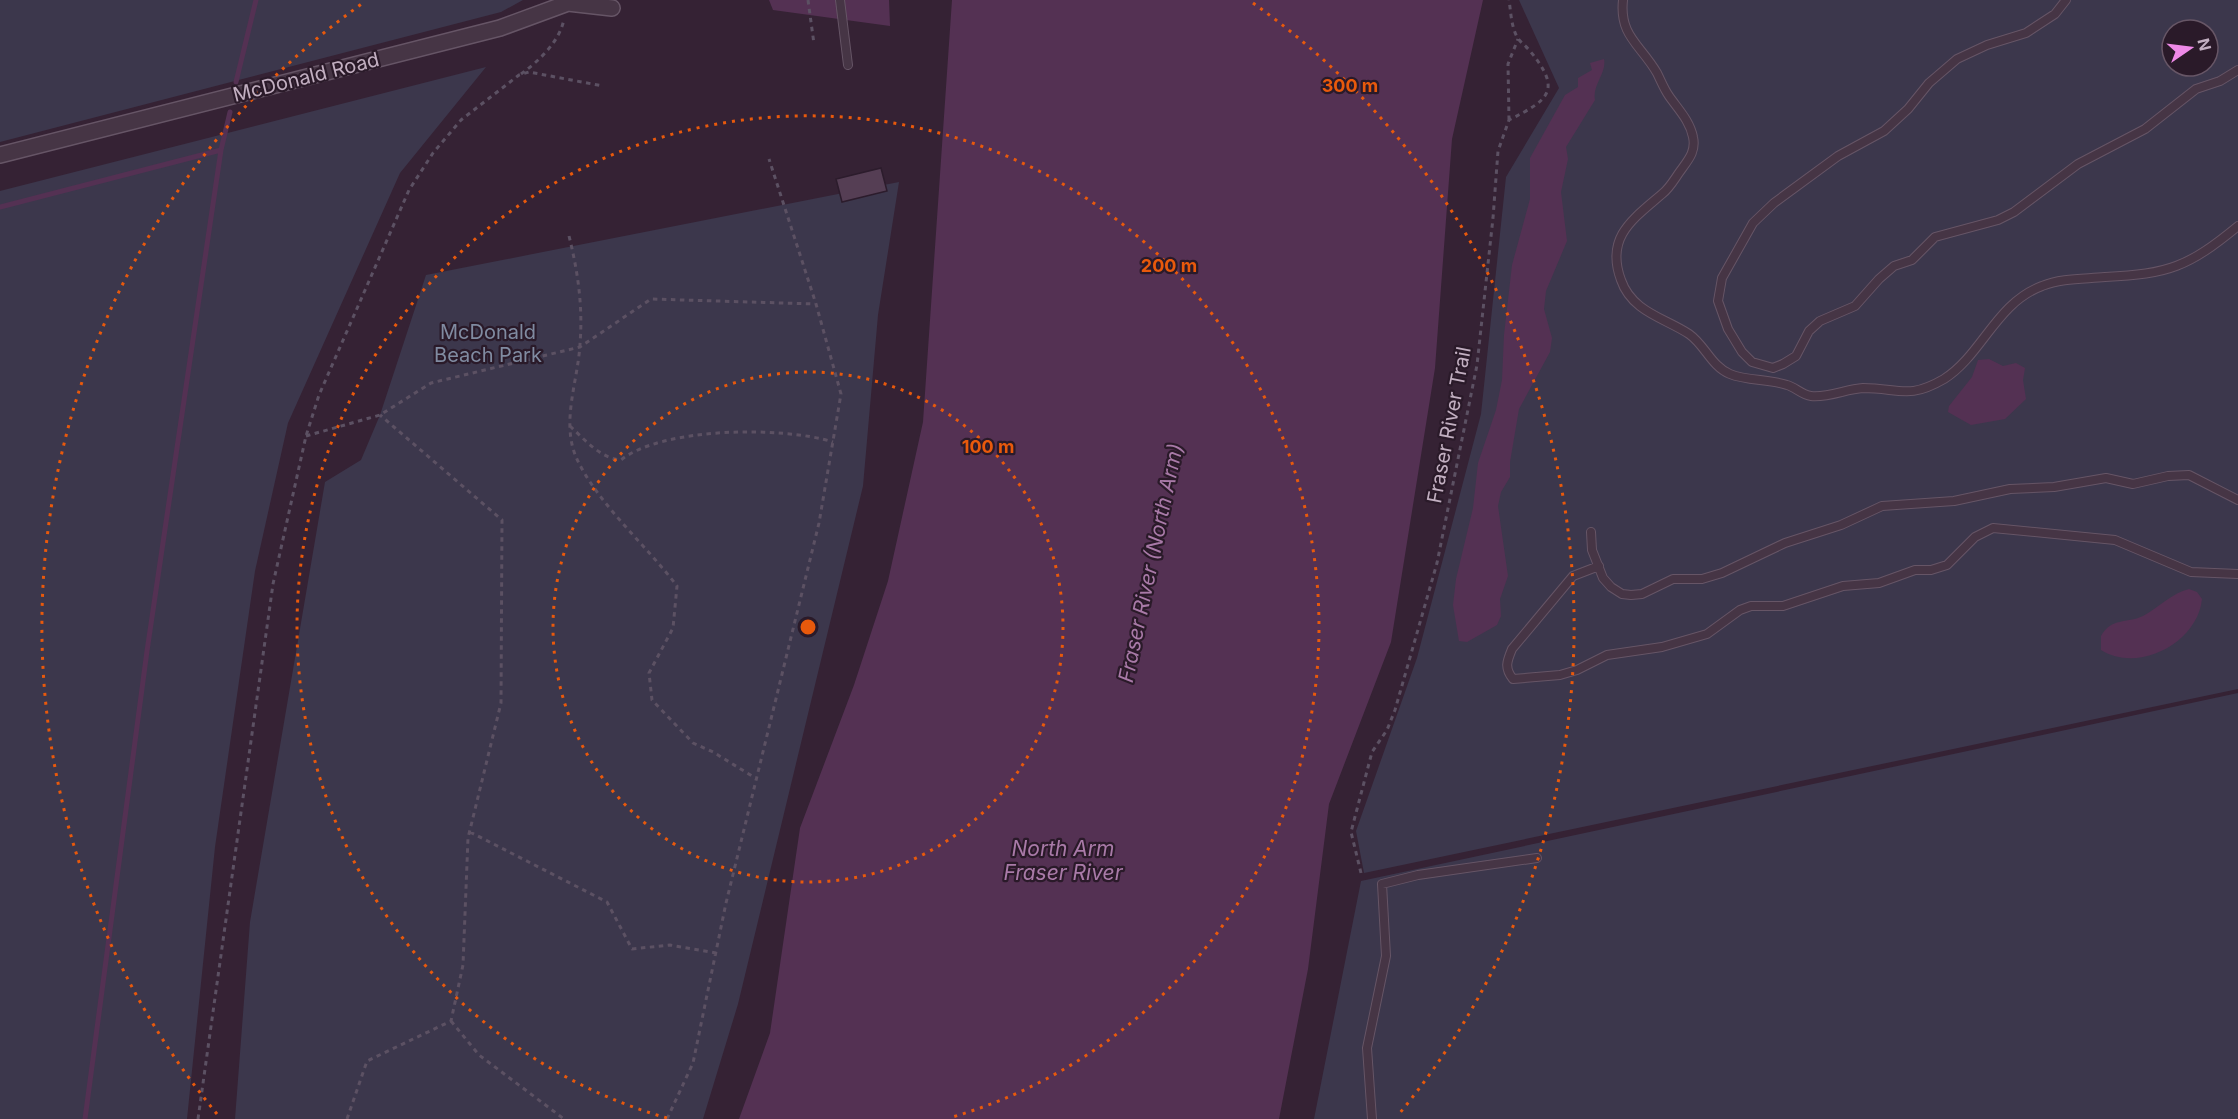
<svg xmlns="http://www.w3.org/2000/svg" width="2238" height="1119" font-family="Inter,sans-serif">
<rect width="100%" height="100%" fill="#352234"/>
<!-- green -->
<path fill="#3c374c" fill-rule="evenodd" d="M 0,0 L 523,0 L 501,12 L 0,142 Z
M 1519,0 L 2238,0 L 2238,689 L 1364,873 L 1356,831 L 1417,658 L 1481,414 L 1506,177 L 1559,88 ZM 2172,30 L 2208,30 L 2208,66 L 2172,66 Z
M 486,67 L 400,173 L 288,423 L 255,571 L 215,847 L 187,1119 L 0,1119 L 0,191 Z
M 899,182 L 878,315 L 863,486 L 738,1004 L 703,1119 L 235,1119 L 250,922 L 325,482 L 361,460 L 380,415 L 426,275 Z
M 2238,693 L 2238,1119 L 1314,1119 L 1361,881 Z"/>
<!-- water -->
<path fill="#543153" d="M 769,0 L 889,0 L 890,26 L 773,10 Z
M 952,0 L 1483,0 L 1452,139 L 1435,368 L 1391,642 L 1329,804 L 1308,969 L 1279,1119 L 739,1119 L 770,1033 L 800,828 L 854,685 L 888,581 L 923,422 Z
M 1604,59 C 1607,73 1592,85 1595,100 L 1566,147 L 1568,159 L 1561,192 L 1567,241 L 1546,291 L 1544,309 L 1552,338 L 1550,352 L 1519,409 L 1510,462 L 1510,477 L 1501,492 L 1498,506 L 1508,576 L 1500,599 L 1501,616 L 1497,625 L 1467,642 L 1459,641 L 1453,605 L 1456,579 L 1473,508 L 1478,463 L 1496,410 L 1502,380 L 1504,335 L 1512,265 L 1530,199 L 1530,158 L 1565,95 L 1578,87 L 1578,78 L 1592,70 L 1590,63 Z
M 1989,359 L 2003,366 L 2016,363 L 2025,368 L 2023,380 L 2026,399 L 2005,419 L 1971,425 L 1948,412 L 1949,406 L 1972,377 L 1978,360 Z
M 2189,589 L 2197,592 L 2202,599 C 2198,642 2139,674 2101,650 L 2101,636 C 2112,617 2126,624 2143,616 C 2158,608 2172,593 2189,589 Z"/>
<g fill="none" stroke-linecap="round" stroke-linejoin="round">
<!-- stream -->
<path stroke="#543153" stroke-width="5" d="M 236,82 L 256,0
M 0,207 L 221,150
M 85,1119 L 147,651 L 221,150 L 230,112"/>
</g>
<!-- building -->
<path fill="#553e54" stroke="#2c1c2c" stroke-width="1.5" d="M 881,168 L 887,191 L 842,202 L 836,179 Z"/>
<g fill="none" stroke-linecap="round" stroke-linejoin="round">
<!-- service casing -->
<g stroke="#656" stroke-width="10">
<path id="service" d="M 840,0 L 848,65
M 1623,0 C 1619,36 1641,45 1657,73 C 1661,81 1664,89 1669,96 C 1678,109 1690,121 1693,137 C 1696,151 1689,159 1681,170 C 1675,178 1670,188 1662,194 C 1633,219 1605,237 1621,280 C 1632,312 1665,318 1689,334 C 1705,345 1711,366 1730,374 C 1747,381 1769,379 1787,385 C 1795,387 1802,395 1811,396 C 1828,398 1846,389 1863,388 C 1899,388 1908,400 1944,379 C 1982,355 1996,303 2042,286 C 2061,278 2084,279 2105,277 C 2169,274 2188,267 2238,226
M 2066,0 L 2055,14 L 2026,33 L 1987,45 L 1957,59 L 1929,83 L 1908,109 L 1884,131 L 1838,156 L 1774,203 L 1753,223 L 1722,278 L 1718,301 L 1728,329 L 1742,352 L 1752,362 L 1773,368 L 1783,364 L 1796,356 L 1809,331 L 1820,321 L 1855,306 L 1879,279 L 1894,266 L 1912,260 L 1935,237 L 1998,220 L 2014,212 L 2078,164 L 2145,129 L 2196,89 L 2220,81 L 2238,70
M 1591,532 L 1592,550 L 1603,578 L 1611,587 L 1622,594 L 1631,595 L 1642,594 L 1673,579 L 1702,579 L 1722,573 L 1785,543 L 1841,525 L 1882,506 L 1954,501 L 2010,489 L 2054,487 L 2106,478 L 2133,484 L 2168,476 L 2189,475 L 2238,500
M 1599,566 L 1573,576 L 1512,649 C 1507,661 1504,668 1513,679 L 1560,675 L 1577,670 L 1607,655 L 1662,647 L 1707,634 L 1740,610 L 1751,606 L 1783,606 L 1843,586 L 1879,583 L 1915,570 L 1931,570 L 1947,565 L 1975,537 L 1993,528 L 2115,540 L 2191,572 L 2238,574
M 1372,1119 L 1367,1048 L 1386,956 L 1382,884 L 1418,875 L 1537,858"/>
</g>
<!-- minor casing -->
<g stroke="#656" stroke-width="18">
<path id="minor" d="M 0,155 L 500,28 L 568,3 L 612,8"/>
</g>
<!-- path -->
<path stroke="#5c5163" stroke-width="3" stroke-dasharray="4.5 4.5" stroke-linecap="butt" d="M 808,0 L 814,44
M 521,74 C 539,61 560,41 564,19
M 1509,120 L 1508,64 L 1518,39
M 569,236 C 578,272 583,307 580,344 C 578,381 561,421 576,457 C 596,502 646,545 677,586 L 673,628 L 649,673 L 652,700 L 693,743 L 713,752 L 757,779
M 570,426 C 585,440 600,458 621,460 C 662,427 783,426 833,442
M 306,436 L 380,415 L 431,383 L 580,347 L 651,299 L 815,304
M 470,832 L 607,902 L 632,949 L 670,945 L 716,953
M 1361,873 L 1351,832 L 1372,752 L 1387,730 L 1395,710 L 1437,563 L 1477,365 L 1493,218 L 1498,151 L 1509,120 C 1548,100 1563,91 1530,51 C 1526,46 1520,42 1517,37 C 1511,25 1511,13 1509,0
M 451,1021 L 479,1055 L 564,1119
M 198,1119 L 273,584 L 306,436 L 319,395 L 409,190 L 433,153 L 461,120 L 519,75 L 529,72 L 603,86
M 347,1119 L 367,1061 L 451,1021 L 463,965 L 468,838 L 501,703 L 502,520 L 380,415
M 667,1119 L 693,1063 L 726,903 L 819,523 L 841,394 L 816,304 L 769,159"/>
<!-- service -->
<use href="#service" stroke="#463545" stroke-width="8"/>
<!-- minor -->
<use href="#minor" stroke="#463545" stroke-width="15"/>
</g>
<!-- distance rings -->
<g fill="none" stroke="#e8590c" stroke-width="3" stroke-dasharray="3 6">
<circle cx="808" cy="627" r="255"/>
<path d="M667 1118A511 511 0 1 1 949 1118"/>
<path d="M217 1114A766 766 0 0 1 363 3M1253 3A766 766 0 0 1 1399 1114"/>
</g>
<g text-anchor="middle" stroke-width="4.5" stroke-linejoin="round" paint-order="stroke">
<!-- street labels -->
<g font-size="20" fill="#c2afc1" stroke="#2a1a29">
<text transform="translate(306 77) rotate(-14)" y="7">McDonald Road</text>
<text transform="translate(1449 425) rotate(-79)" y="7">Fraser River Trail</text>
</g>
<!-- park labels -->
<g font-size="20" fill="#808ba1" stroke="#2a1a29">
<text x="488" y="339">McDonald<tspan x="488" dy="23">Beach Park</tspan></text>
</g>
<!-- water labels -->
<g font-size="21" font-style="italic" fill="#a97aa8" stroke="#2a1a29">
<text transform="translate(1151 563) rotate(-78)" y="7">Fraser River (North Arm)</text>
<text x="1063" y="856">North Arm<tspan x="1063" dy="24">Fraser River</tspan></text>
</g>
</g>
<circle cx="808" cy="627" r="9" fill="#e8590c" stroke="#2a1a29" stroke-width="3"/>
<g font-size="18" text-anchor="middle" font-weight="bold" fill="#e8590c" stroke="#2a1a29" stroke-width="4.5" stroke-linejoin="round" paint-order="stroke">
<text x="1350" y="92">300 m</text>
<text x="1169" y="272">200 m</text>
<text x="988" y="453">100 m</text>
</g>
<!-- north arrow -->
<g transform="translate(2190 48) rotate(76)"><circle r="28" fill="#2a1a29" stroke="#675666" stroke-width="1.5"/>
<path d="M0-4.5L10 22L0 15L-10 22Z" fill="#ee89e7"/>
<text y="-9" font-size="16" font-weight="bold" text-anchor="middle" fill="#c2afc1">N</text>
</g>
</svg>
